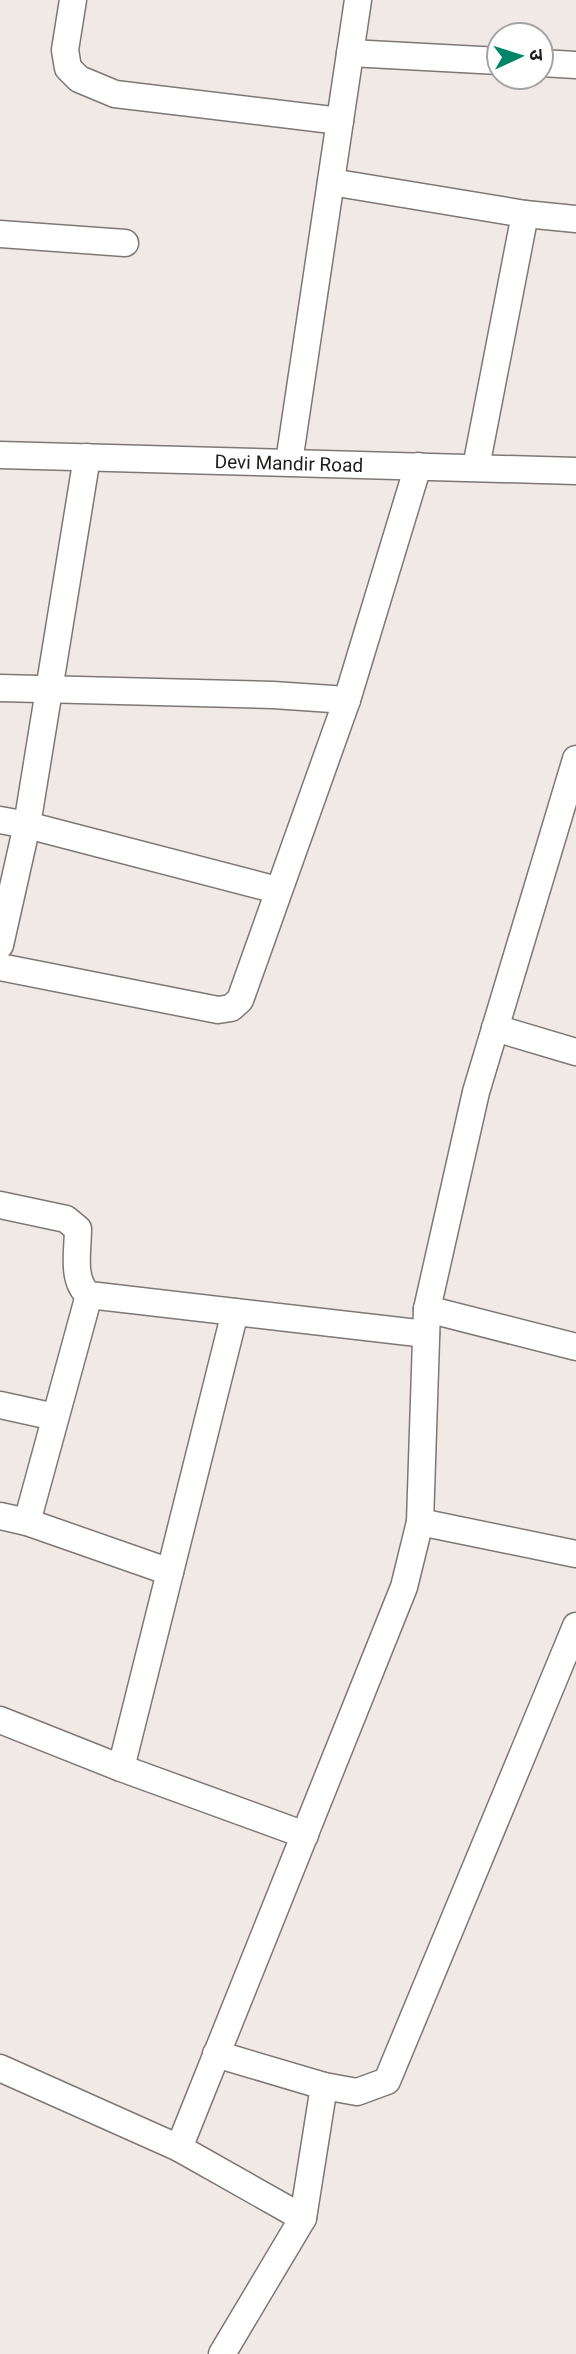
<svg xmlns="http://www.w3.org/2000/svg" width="576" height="2354" font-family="Roboto,'Noto Sans Devanagari',sans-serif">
<rect width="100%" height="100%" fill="#f1e9e5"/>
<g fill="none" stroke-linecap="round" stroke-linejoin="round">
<!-- street casing -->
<g stroke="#7f7774" stroke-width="29">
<g id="street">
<path d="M 73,0 L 65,50 L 68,68 L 79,79 L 115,94 L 340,121"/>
<path d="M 350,53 L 499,61"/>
<path d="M 541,63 L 576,65"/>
<path d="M 331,182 L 525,214 L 576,219"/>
<path d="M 0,234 L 125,243"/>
<path id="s1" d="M 0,455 L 576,471"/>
<path d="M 289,462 L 358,0"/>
<path d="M 476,467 L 525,214"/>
<path d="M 0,688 L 273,695 L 347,700"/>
<path d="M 0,820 L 27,825 L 277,890"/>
<path d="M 0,945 L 27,825 L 87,457"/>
<path d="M 0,967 L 218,1010 L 231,1008 L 240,1000 L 347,700 L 418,466"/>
<path d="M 495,1028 L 576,1052"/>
<path d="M 0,1205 L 66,1219 L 78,1229 C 78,1250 71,1281 89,1295 L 426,1334"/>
<path d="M 427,1309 L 576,1347"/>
<path d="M 0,1405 L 55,1417"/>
<path d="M 0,1516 L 27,1522 L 170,1572"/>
<path d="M 27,1522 L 89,1295"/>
<path d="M 420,1522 L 576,1554"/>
<path d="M 0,1720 L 121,1768 L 305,1835"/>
<path d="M 121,1768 L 235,1312"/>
<path d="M 216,2054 L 324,2086 L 357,2092 L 387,2081 L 576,1626"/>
<path d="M 0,2068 L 179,2148"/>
<path d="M 303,2218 L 324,2086"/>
<path d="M 222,2354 L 303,2218 L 179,2148 L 404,1587 L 420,1522 L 427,1309 L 476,1092 L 576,759"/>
</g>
</g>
<!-- street -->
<use href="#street" stroke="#fff" stroke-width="26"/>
</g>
<g text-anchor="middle" stroke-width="7" stroke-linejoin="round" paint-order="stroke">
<!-- street labels -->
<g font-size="19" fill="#1f1c1b" stroke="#fff">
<text dy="7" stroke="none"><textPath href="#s1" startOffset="289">Devi Mandir Road</textPath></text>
</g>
</g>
<!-- north arrow -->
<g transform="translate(520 56) rotate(86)"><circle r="33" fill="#ffffff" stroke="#a5a4a4" stroke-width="2"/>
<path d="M0-5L12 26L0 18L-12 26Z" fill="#008567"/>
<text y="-10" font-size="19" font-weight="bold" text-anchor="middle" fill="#1f1c1b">उ</text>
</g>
</svg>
